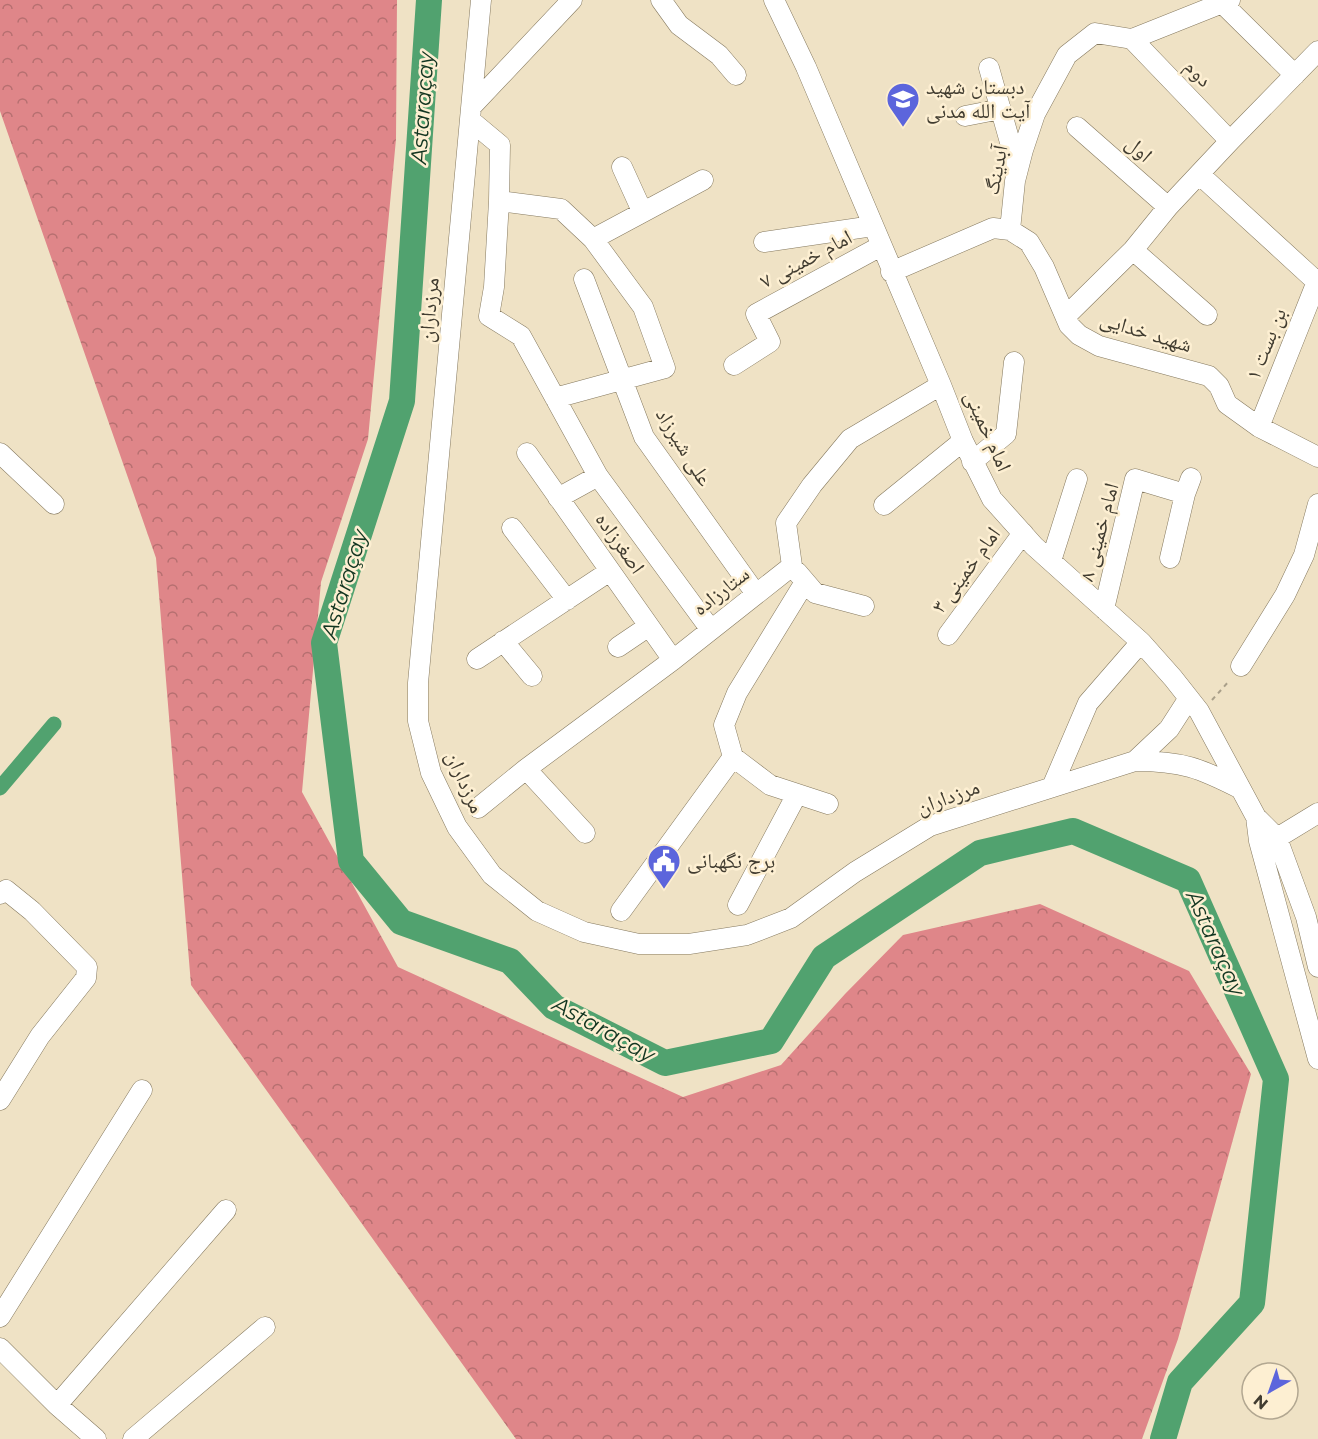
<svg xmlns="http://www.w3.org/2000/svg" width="1318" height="1439" font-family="Montserrat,'Noto Naskh Arabic',sans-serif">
<defs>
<pattern id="forest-crowns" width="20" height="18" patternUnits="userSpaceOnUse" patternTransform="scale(1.5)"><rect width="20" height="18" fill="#df8689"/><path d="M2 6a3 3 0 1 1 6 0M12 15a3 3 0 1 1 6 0" fill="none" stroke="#b66f70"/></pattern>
</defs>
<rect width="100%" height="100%" fill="#efe2c5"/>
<!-- forest -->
<path fill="url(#forest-crowns)" d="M 0,0 L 397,0 L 396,139 L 368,439 L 321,582 L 302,792 L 398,967 L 683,1097 L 781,1065 L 845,994 L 903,935 L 1040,904 L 1189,971 L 1251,1074 L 1178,1339 L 1142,1439 L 516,1439 L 191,985 L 156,558 L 0,111 Z"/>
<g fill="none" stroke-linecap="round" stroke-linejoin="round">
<!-- canal -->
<path stroke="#51a26f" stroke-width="15" d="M 0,788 L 54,724"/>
<!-- river -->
<path stroke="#51a26f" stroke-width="26" d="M 429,0 L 402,401 L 324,643 L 351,861 L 401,922 L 510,961 L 554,1007 L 665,1063 L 771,1041 L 824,957 L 980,853 L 1073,831 L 1188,880 L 1276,1079 L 1252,1303 L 1180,1382 L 1163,1439"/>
<!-- minor casing -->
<g stroke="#85795f" stroke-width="21">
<path id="minor" d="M 481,0 L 418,683 L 418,721 L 431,773 L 457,827 L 492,875 L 537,911 L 584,932 L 639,944 L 689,944 L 747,935 L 791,918 L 855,872 L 930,826 L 1135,761
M 661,0 L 679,25 L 719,55 L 736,75
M 774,0 L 806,67 L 941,385 L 963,441 L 992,499 L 1034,546 L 1141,642 L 1173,678 L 1199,711 L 1256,817 L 1277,838 L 1306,917 L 1318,967
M 1222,3 L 1295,75
M 1132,39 L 1230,141
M 989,68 L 1017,167
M 472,106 L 572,0
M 965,116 L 1001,109
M 470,120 L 500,145 L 499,201 L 561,209 L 593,239 L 643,307 L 665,368 L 555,398
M 1077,127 L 1168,207
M 622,167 L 642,211
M 1199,174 L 1317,282
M 499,201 L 494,287 L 489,316 L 521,336 L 598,476 L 711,630
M 1010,230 L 1015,181 L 1023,150 L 1035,114 L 1067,55 L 1095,33 L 1132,39 L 1230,0
M 593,239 L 703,180
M 764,242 L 873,226
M 1133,250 L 1207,315
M 891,272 L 993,228 L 1010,230 L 1029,242 L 1044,267 L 1069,325 L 1079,335 L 1099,346 L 1209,376 L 1219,386 L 1227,404 L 1259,427 L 1318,457
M 584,279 L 644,437 L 756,594
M 1066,316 L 1133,250 L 1168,207 L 1230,141 L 1318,51
M 734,365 L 770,342 L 756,314 L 881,246
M 1259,427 L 1318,279
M 0,453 L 54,504
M 527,453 L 673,660
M 972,462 L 1006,434 L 1014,362
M 558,498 L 598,476
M 884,505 L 963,441
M 512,528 L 567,600
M 1170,558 L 1185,494 L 1191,478
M 1051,561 L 1077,479
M 792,566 L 786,523 L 812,485 L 850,439 L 941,385
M 797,572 L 815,593 L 864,606
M 805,582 L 737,693 L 724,725 L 733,757 L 770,785 L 828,804
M 1104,609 L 1135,479 L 1185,494
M 948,635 L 1023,533
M 503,641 L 532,676
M 618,647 L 649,626
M 477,659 L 610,571
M 1241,666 L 1285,595 L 1304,555 L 1318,504
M 1189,698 L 1169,729 L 1135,761 C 1182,761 1200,768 1241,789
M 526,769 L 585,833
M 1052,787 L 1088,703 L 1141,642
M 478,808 L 526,769 L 673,660 L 792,566
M 1256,817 L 1259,841 L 1318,1059
M 1277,838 L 1318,813
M 0,894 L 6,890 L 32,911 L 87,967 L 86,978 L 40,1036 L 0,1100
M 738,905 L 797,794
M 621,911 L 733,757
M 0,1317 L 142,1090
M 0,1348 L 57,1405 L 96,1439
M 57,1405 L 226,1210
M 133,1439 L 265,1327"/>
</g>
<!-- path -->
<path stroke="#a99f89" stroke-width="2" stroke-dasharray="4.5 4.5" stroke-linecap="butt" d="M 1212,700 L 1230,680"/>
<!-- minor -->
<use href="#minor" stroke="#fff" stroke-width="20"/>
</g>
<!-- icons -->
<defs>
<g id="school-pin" transform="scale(1.725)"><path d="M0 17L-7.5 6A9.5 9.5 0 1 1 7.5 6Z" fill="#5c65dc" stroke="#fdefd2"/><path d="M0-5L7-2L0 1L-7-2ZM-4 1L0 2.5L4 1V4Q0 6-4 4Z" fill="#fff"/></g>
<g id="civic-pin" transform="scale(1.725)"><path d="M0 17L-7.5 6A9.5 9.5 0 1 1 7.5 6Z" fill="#5c65dc" stroke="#fdefd2"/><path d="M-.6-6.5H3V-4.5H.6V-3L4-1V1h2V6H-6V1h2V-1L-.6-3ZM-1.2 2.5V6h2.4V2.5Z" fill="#fff"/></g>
</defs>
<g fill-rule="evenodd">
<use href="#school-pin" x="903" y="99"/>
<use href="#civic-pin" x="664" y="861"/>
</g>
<g text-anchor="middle" stroke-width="5" stroke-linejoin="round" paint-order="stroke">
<!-- street labels -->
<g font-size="21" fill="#413c30" stroke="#fdefd2">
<text transform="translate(1198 73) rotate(46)" y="7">دوم</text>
<text transform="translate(1139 149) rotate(42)" y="7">اول</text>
<text transform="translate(996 170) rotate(-79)" y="7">آبدینگ</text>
<text transform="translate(806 259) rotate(-28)" y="7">امام خمینی ۷</text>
<text transform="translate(429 310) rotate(-85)" y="7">مرزداران</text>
<text transform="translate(1146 332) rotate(17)" y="7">شهید خدایی</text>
<text transform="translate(1266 344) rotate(-68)" y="7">بن بست ۱</text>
<text transform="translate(988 431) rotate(66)" y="7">امام خمینی</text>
<text transform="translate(684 447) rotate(58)" y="7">علی شیرزاد</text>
<text transform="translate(1099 532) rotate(-75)" y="7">امام خمینی ۸</text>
<text transform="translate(620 543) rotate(55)" y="7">اصغرزاده</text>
<text transform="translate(966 570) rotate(-54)" y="7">امام خمینی ۳</text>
<text transform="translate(721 591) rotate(-38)" y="7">ستارزاده</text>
<text transform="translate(465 782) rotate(66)" y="7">مرزداران</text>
<text transform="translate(948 797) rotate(-20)" y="7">مرزداران</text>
</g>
<!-- poi labels -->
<g font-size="21" fill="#413c30" stroke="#fdefd2" text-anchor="start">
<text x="926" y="94">دبستان شهید<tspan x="926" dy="24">آیت الله مدنی</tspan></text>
<text x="687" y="868">برج نگهبانی</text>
</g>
<!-- water labels -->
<g font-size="22" font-style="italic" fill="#123520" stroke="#fdefd2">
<text transform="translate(422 108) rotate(-86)" y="8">Astaraçay</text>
<text transform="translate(344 584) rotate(-73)" y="8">Astaraçay</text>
<text transform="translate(1216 943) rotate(66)" y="8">Astaraçay</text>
<text transform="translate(604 1029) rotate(29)" y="8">Astaraçay</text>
</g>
</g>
<!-- north arrow -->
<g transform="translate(1270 1391) rotate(220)"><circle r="28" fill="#fdefd2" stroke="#b2a791" stroke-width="1.5"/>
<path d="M0-4.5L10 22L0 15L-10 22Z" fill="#5c65dc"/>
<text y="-9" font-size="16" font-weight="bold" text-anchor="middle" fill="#413c30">N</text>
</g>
</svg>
